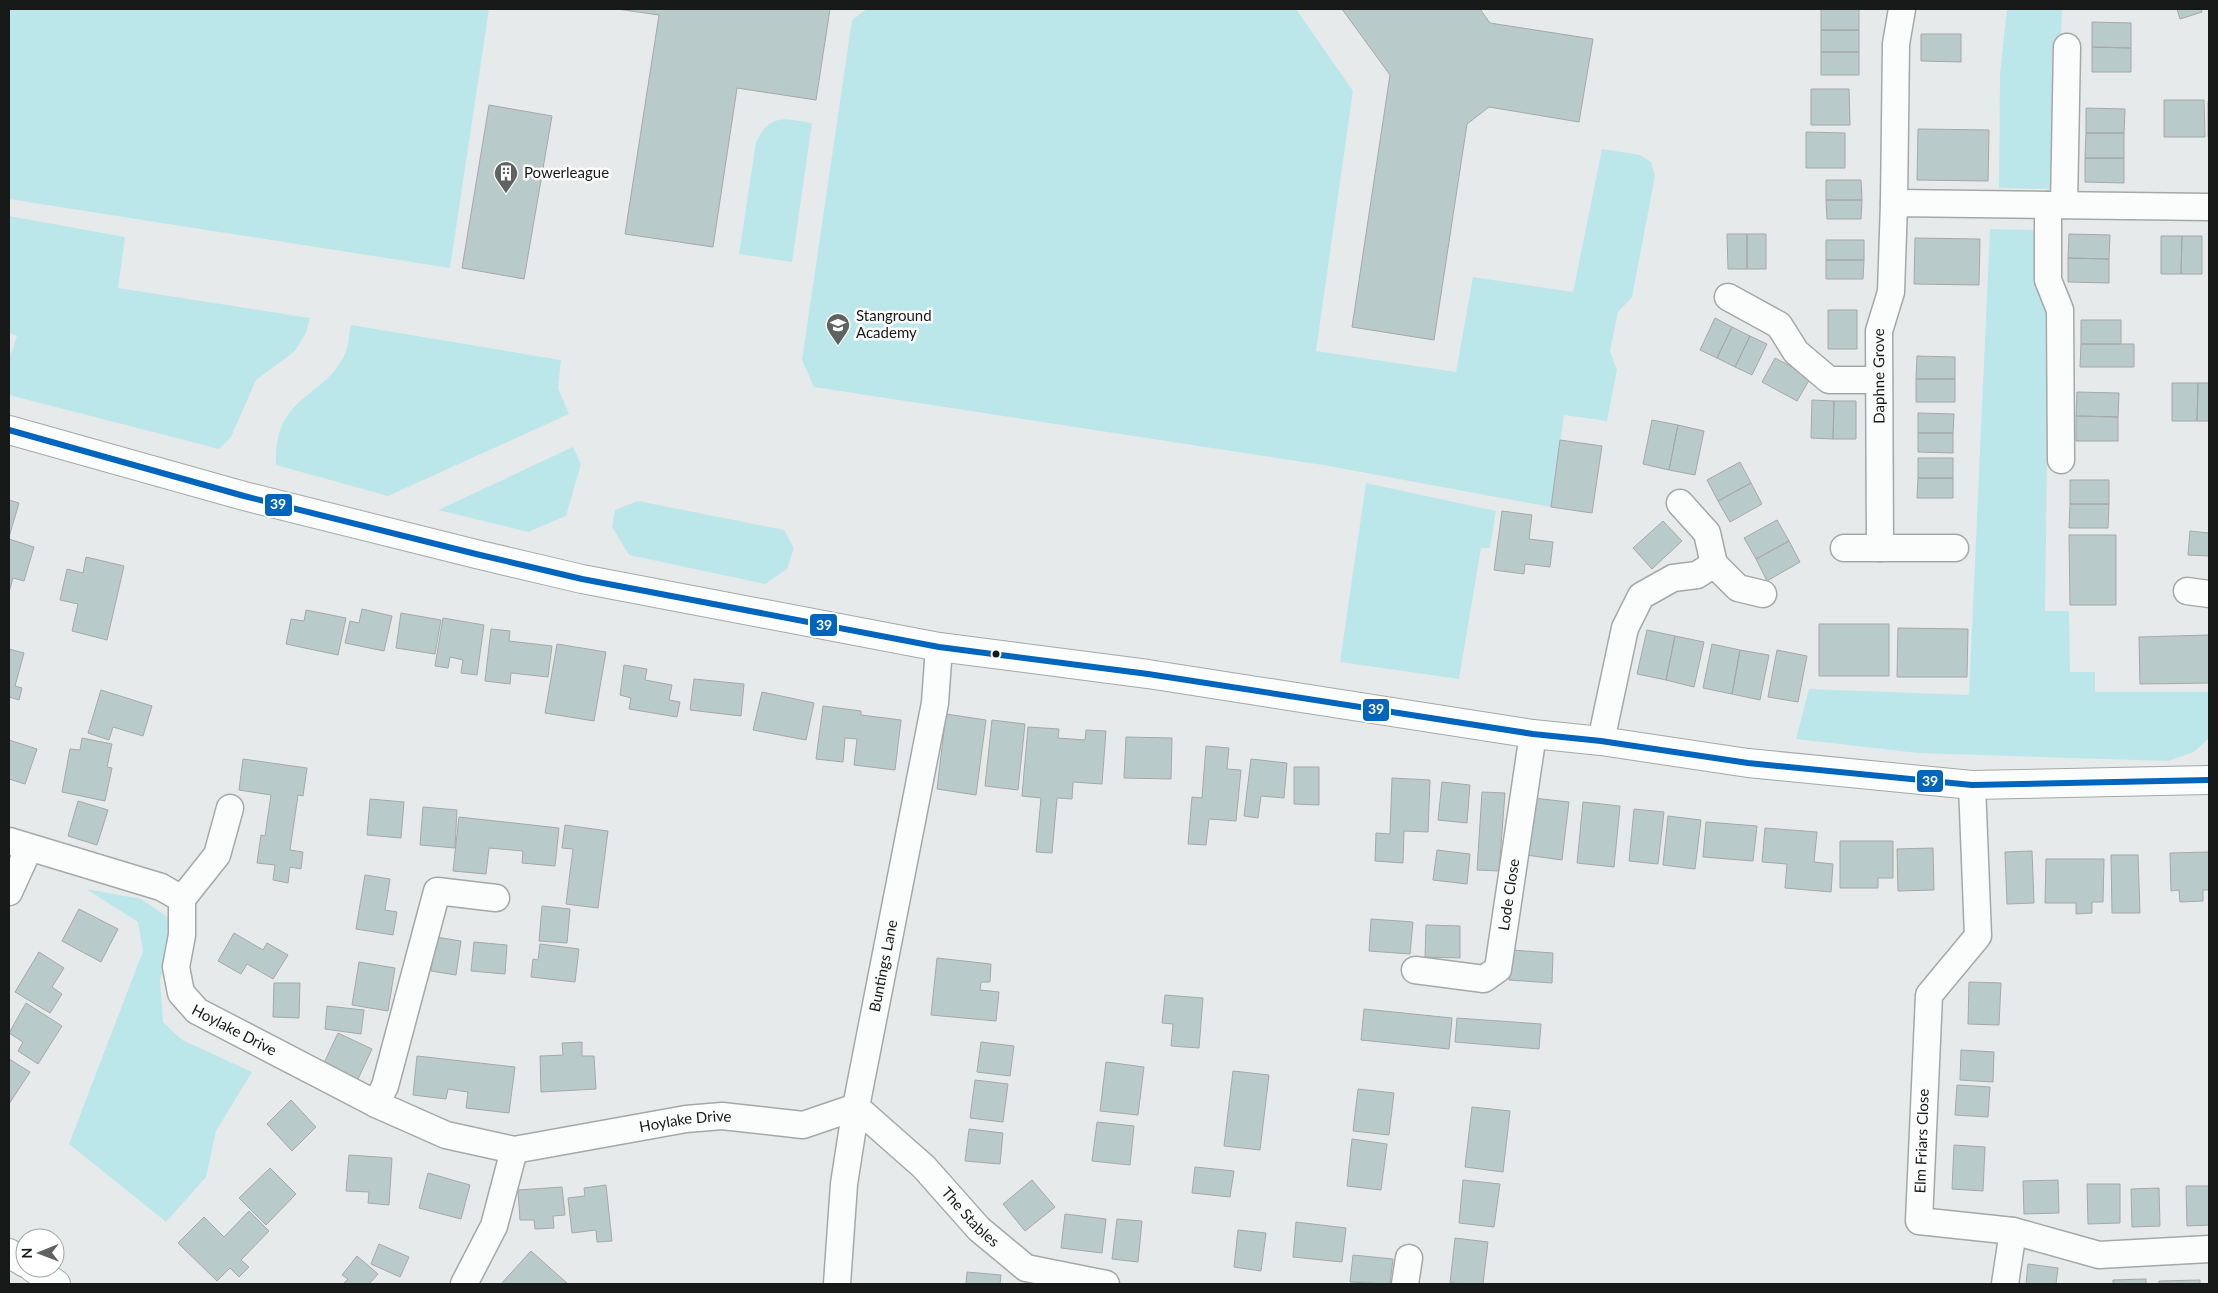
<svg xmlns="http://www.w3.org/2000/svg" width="2218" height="1293" font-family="Lato,sans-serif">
<rect width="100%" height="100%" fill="#e7eaea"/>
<!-- green -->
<path fill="#bce7ea" d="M 9,9 L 489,9 L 450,268 L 9,199 Z
M 867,9 L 1296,9 L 1353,91 L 1316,351 L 1456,372 L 1473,277 L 1573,292 L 1602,149 L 1640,155 L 1651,162 L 1655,176 L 1632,297 L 1618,312 L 1610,351 L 1617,370 L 1607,421 L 1564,415 L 1551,507 L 1323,465 L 814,387 L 802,360 L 852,20 Z
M 2007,9 L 2062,9 L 2055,189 L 1999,188 L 2000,74 Z
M 787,119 L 812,123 L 792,262 L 739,254 L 756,142 C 764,126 770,120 787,119 Z
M 9,216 L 125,237 L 118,288 L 310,318 L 306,333 L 295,351 L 256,380 L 231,437 L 219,449 L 9,395 L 9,359 L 17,336 L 9,333 Z
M 1990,229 L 2037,230 L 2036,285 L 2049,318 L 2045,611 L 2069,611 L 2070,672 L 2095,672 L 2095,692 L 2209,692 L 2209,738 L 2194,752 L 2168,761 L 1917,753 L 1796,739 L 1809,689 L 1969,695 Z
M 351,325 L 561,360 L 558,388 L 569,414 L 388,496 L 276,465 C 273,391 330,399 347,348 C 349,341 349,332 351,325 Z
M 573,447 L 581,464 L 566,516 L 528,532 L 438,510 Z
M 1366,483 L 1496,511 L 1490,548 L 1481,548 L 1459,679 L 1340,662 Z
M 638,501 L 784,530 L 794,548 L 787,569 L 765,584 L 629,555 L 612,527 L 615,510 Z
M 86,889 L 141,899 L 168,917 L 174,940 L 160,979 L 163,1022 L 182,1040 L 252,1072 L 216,1131 L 206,1177 L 166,1222 L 69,1144 L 143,951 L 138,922 Z"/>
<!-- building -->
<path fill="#b9cacb" stroke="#a6a8a8" d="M 617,9 L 830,9 L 816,100 L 737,88 L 713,247 L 625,234 L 659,15 Z
M 1342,9 L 1480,9 L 1490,23 L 1593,39 L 1579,122 L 1489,107 L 1467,124 L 1434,340 L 1352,327 L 1390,75 Z
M 1821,9 L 1859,9 L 1859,30 L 1821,30 Z
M 2177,9 L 2201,9 L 2202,12 L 2180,19 Z
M 2092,22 L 2131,23 L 2131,48 L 2092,47 Z
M 1821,30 L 1859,30 L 1859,52 L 1821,52 Z
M 1921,34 L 1961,34 L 1961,62 L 1921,61 Z
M 2092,47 L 2131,48 L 2131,72 L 2092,72 Z
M 1821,52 L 1859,52 L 1859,75 L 1821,75 Z
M 1811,89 L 1849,89 L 1850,125 L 1811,125 Z
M 2164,100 L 2204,100 L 2205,137 L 2164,137 Z
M 2208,101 L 2209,101 L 2209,137 L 2208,137 Z
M 489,105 L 552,116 L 524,279 L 462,268 Z
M 2086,108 L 2125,109 L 2124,133 L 2086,133 Z
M 1918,129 L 1989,130 L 1988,181 L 1917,180 Z
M 1806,132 L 1845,133 L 1845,168 L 1806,168 Z
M 2086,133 L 2124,133 L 2124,158 L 2085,158 Z
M 2085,158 L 2124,158 L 2124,183 L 2085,182 Z
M 1826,180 L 1861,180 L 1862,200 L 1826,200 Z
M 1826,200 L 1862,200 L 1861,219 L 1827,219 Z
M 1727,234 L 1747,234 L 1747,269 L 1728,269 Z
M 1747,234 L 1766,234 L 1766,269 L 1747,269 Z
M 2069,234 L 2110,235 L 2109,259 L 2068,258 Z
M 2161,236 L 2182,236 L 2181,274 L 2161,274 Z
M 2182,236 L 2202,236 L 2202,274 L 2181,274 Z
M 1915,238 L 1980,239 L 1979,285 L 1914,284 Z
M 1826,240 L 1864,240 L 1864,260 L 1826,260 Z
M 2068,258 L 2109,259 L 2109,283 L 2068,282 Z
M 1826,260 L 1864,260 L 1863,279 L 1826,279 Z
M 1828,310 L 1857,310 L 1857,349 L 1828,349 Z
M 1715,318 L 1732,327 L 1717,358 L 1700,350 Z
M 2081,320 L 2121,320 L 2121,344 L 2081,344 Z
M 1732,327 L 1750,336 L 1735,367 L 1717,358 Z
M 1750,336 L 1767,344 L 1752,375 L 1735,367 Z
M 2081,344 L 2134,344 L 2134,367 L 2080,367 Z
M 1917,356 L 1955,357 L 1955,379 L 1916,379 Z
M 1775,358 L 1811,377 L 1797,401 L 1762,382 Z
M 1916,379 L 1955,379 L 1955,402 L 1916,402 Z
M 2172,383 L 2198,383 L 2197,421 L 2172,421 Z
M 2198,383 L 2209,383 L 2209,421 L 2197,421 Z
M 2077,392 L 2119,393 L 2118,417 L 2076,416 Z
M 1812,400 L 1834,401 L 1833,439 L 1811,438 Z
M 1834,401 L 1856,401 L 1856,439 L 1833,439 Z
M 1918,413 L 1954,414 L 1953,433 L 1918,433 Z
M 2076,416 L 2118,417 L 2118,441 L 2076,441 Z
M 1652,420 L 1678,425 L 1669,470 L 1643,464 Z
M 1678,425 L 1704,431 L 1695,475 L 1669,470 Z
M 1918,433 L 1953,433 L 1953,453 L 1918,452 Z
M 1560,440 L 1602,446 L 1592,513 L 1551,507 Z
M 1918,458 L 1953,458 L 1953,478 L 1918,478 Z
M 1740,462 L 1751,483 L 1718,501 L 1707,480 Z
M 1918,478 L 1953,478 L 1953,498 L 1917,498 Z
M 2070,480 L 2109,480 L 2109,504 L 2070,504 Z
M 1751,483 L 1762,504 L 1730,522 L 1718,501 Z
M 9,500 L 19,503 L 9,537 Z
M 2070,504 L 2109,504 L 2108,528 L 2069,528 Z
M 1502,511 L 1532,515 L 1529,539 L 1553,542 L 1550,567 L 1525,564 L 1524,574 L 1494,570 Z
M 1777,520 L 1789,541 L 1756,559 L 1744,538 Z
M 1663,521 L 1682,541 L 1652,569 L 1633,548 Z
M 2190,531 L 2209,533 L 2209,556 L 2188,555 Z
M 2069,535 L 2116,535 L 2116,605 L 2070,605 Z
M 9,539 L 34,547 L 24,581 L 13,578 L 9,592 Z
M 1789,541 L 1800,562 L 1767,581 L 1756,559 Z
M 86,557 L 124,566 L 107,640 L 72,631 L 78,604 L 60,600 L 67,569 L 83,573 Z
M 362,609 L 392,616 L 384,651 L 345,643 L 350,621 L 359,623 Z
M 306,610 L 346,618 L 338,655 L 286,644 L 291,619 L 304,621 Z
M 401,613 L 441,620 L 435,654 L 396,648 Z
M 443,618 L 484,625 L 477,675 L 461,673 L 463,660 L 450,657 L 448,668 L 435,666 Z
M 1819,624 L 1889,624 L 1889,676 L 1819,676 Z
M 1898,628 L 1968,629 L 1967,677 L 1897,677 Z
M 491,629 L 510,631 L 509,641 L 552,646 L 548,677 L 511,673 L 510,684 L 485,681 Z
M 1647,630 L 1675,636 L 1666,680 L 1637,674 Z
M 2209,635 L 2209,683 L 2140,684 L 2139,637 Z
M 1675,636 L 1704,642 L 1694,687 L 1666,680 Z
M 557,644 L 606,652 L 594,721 L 545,713 Z
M 1712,644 L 1740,650 L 1732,694 L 1703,688 Z
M 9,649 L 24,653 L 15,686 L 22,688 L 19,700 L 9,697 Z
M 1740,650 L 1769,655 L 1760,700 L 1732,694 Z
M 1777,650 L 1807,656 L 1798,702 L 1768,697 Z
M 624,665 L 647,669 L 645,680 L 672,685 L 669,700 L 680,702 L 677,717 L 629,709 L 631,698 L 620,695 Z
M 694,679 L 744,684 L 741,716 L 690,710 Z
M 101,690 L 152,706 L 143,736 L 113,727 L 109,740 L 88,733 Z
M 762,692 L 814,703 L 806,740 L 753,730 Z
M 823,706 L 861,711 L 861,715 L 901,720 L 895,770 L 854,765 L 857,739 L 845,738 L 843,762 L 816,759 Z
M 946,714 L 986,720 L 976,795 L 937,789 Z
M 992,720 L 1025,724 L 1018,790 L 985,786 Z
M 1028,727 L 1059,729 L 1058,738 L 1085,740 L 1086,730 L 1106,731 L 1102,784 L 1073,782 L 1072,799 L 1057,798 L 1052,853 L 1036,852 L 1041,798 L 1022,796 Z
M 1126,737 L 1172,738 L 1171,779 L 1124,778 Z
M 82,738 L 112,744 L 107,767 L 112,768 L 105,801 L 62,792 L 70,749 L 80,750 Z
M 9,740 L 37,749 L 25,784 L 9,779 Z
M 1206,746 L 1229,748 L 1227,769 L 1241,770 L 1236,821 L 1209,819 L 1206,845 L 1188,844 L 1192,797 L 1202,798 Z
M 243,759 L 307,768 L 303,796 L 298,795 L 290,850 L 303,852 L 301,869 L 290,867 L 288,883 L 273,880 L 275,865 L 257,863 L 261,835 L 265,836 L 271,795 L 239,790 Z
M 1251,759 L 1287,763 L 1284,798 L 1261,796 L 1258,818 L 1244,816 Z
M 1294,767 L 1319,767 L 1319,805 L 1294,804 Z
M 1392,778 L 1430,780 L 1428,832 L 1404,831 L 1403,863 L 1375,861 L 1376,833 L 1390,834 Z
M 1442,782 L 1470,785 L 1467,823 L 1438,820 Z
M 1482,792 L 1505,793 L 1499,871 L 1477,870 Z
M 1533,798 L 1569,802 L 1562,860 L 1526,855 Z
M 370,799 L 404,802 L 401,838 L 367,835 Z
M 78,801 L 108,810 L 97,845 L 68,836 Z
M 1583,802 L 1620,806 L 1614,867 L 1577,863 Z
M 423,807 L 457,810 L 455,848 L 420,845 Z
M 1634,809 L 1664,812 L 1658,864 L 1629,861 Z
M 1668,816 L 1701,820 L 1695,869 L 1663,865 Z
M 459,817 L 559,828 L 555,866 L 522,863 L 523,851 L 489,848 L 486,874 L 453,871 Z
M 1706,822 L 1757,826 L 1753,861 L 1703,857 Z
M 565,825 L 608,831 L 598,908 L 566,904 L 573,849 L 562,848 Z
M 1765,828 L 1817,832 L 1814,862 L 1833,864 L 1831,892 L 1785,888 L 1787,864 L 1762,862 Z
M 1840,841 L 1893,841 L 1893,878 L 1878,878 L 1878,888 L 1840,888 Z
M 1933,848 L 1934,890 L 1898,891 L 1897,849 Z
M 1437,850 L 1470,854 L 1467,884 L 1433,880 Z
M 2032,851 L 2034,903 L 2007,904 L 2005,852 Z
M 2209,852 L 2209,890 L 2203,890 L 2203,901 L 2180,902 L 2179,890 L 2171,891 L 2170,853 Z
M 2111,855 L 2138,855 L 2140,913 L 2112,913 Z
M 2046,859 L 2104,859 L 2103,902 L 2092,902 L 2092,913 L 2076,914 L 2076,903 L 2045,903 Z
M 365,875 L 390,879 L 385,910 L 397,912 L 393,935 L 356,929 Z
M 542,906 L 570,909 L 567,943 L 539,941 Z
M 79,909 L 118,929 L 101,962 L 62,941 Z
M 1371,919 L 1413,922 L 1410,954 L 1369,951 Z
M 1426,925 L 1460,926 L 1460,958 L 1425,957 Z
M 234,933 L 263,950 L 267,943 L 288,955 L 273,979 L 247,964 L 241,974 L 218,961 Z
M 436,937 L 461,941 L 456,975 L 431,971 Z
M 474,942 L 507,945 L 505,974 L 471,971 Z
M 540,944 L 579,949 L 575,982 L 531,977 L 533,959 L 538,960 Z
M 1511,950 L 1553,953 L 1552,983 L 1509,980 Z
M 39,952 L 64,968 L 52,987 L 62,994 L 50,1013 L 15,992 Z
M 937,958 L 991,964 L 990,982 L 981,982 L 980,990 L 999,992 L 996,1021 L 931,1015 Z
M 359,962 L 395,968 L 388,1011 L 352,1005 Z
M 1969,982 L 2001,983 L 1999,1025 L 1968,1024 Z
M 274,983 L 300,983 L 299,1018 L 273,1017 Z
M 1165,995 L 1203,998 L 1199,1048 L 1171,1046 L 1173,1024 L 1162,1023 Z
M 26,1003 L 62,1026 L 38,1064 L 18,1051 L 23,1042 L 9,1033 Z
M 327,1006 L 364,1010 L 361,1034 L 325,1029 Z
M 1364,1009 L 1452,1018 L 1449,1049 L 1361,1040 Z
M 1457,1018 L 1541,1024 L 1539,1049 L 1455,1042 Z
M 338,1033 L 372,1049 L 358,1079 L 324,1063 Z
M 582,1042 L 582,1056 L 594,1056 L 596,1089 L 541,1092 L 540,1056 L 563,1055 L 562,1043 Z
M 981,1042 L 1014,1046 L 1010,1076 L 977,1072 Z
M 1961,1050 L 1994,1052 L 1993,1082 L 1960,1080 Z
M 417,1056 L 515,1067 L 509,1113 L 466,1108 L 468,1092 L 448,1089 L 446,1099 L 413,1095 Z
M 9,1059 L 30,1072 L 9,1104 Z
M 1106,1062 L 1144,1067 L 1138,1115 L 1100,1111 Z
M 1233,1071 L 1269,1075 L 1260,1150 L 1224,1146 Z
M 975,1080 L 1008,1084 L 1003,1122 L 970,1118 Z
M 1957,1085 L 1990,1087 L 1988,1117 L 1955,1115 Z
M 1358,1089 L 1394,1093 L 1389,1135 L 1353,1131 Z
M 291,1100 L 316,1127 L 292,1151 L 267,1124 Z
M 1472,1107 L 1510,1111 L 1503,1172 L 1465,1167 Z
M 1097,1122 L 1134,1126 L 1130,1165 L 1092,1161 Z
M 969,1129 L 1003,1133 L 1000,1164 L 965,1161 Z
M 1352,1139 L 1387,1144 L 1381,1190 L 1347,1186 Z
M 1954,1145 L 1985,1147 L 1983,1191 L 1952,1189 Z
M 349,1155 L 392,1158 L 389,1205 L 368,1203 L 369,1192 L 346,1191 Z
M 1195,1167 L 1234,1171 L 1230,1197 L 1192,1193 Z
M 270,1168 L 296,1194 L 266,1225 L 239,1198 Z
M 428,1173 L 470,1185 L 461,1219 L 419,1208 Z
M 1032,1180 L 1055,1207 L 1025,1231 L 1003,1204 Z
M 1463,1180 L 1500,1184 L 1494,1227 L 1459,1223 Z
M 2058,1180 L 2059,1213 L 2024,1214 L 2023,1181 Z
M 2087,1184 L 2120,1184 L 2120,1223 L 2088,1224 Z
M 606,1185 L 612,1241 L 597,1242 L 596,1230 L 572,1233 L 568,1198 L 585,1196 L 584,1188 Z
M 2186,1186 L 2209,1186 L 2209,1225 L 2187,1226 Z
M 562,1187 L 565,1215 L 553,1216 L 554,1228 L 535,1229 L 534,1220 L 520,1220 L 518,1190 Z
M 2159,1188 L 2160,1226 L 2132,1227 L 2131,1189 Z
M 249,1211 L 269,1231 L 241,1260 L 249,1267 L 239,1277 L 230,1268 L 217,1281 L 178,1243 L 204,1217 L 224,1237 Z
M 1065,1214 L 1106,1219 L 1102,1253 L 1061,1248 Z
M 1117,1219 L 1142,1221 L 1138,1262 L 1112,1259 Z
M 1296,1222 L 1346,1228 L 1342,1262 L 1293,1257 Z
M 1238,1230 L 1266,1233 L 1261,1271 L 1234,1267 Z
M 1455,1238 L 1488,1242 L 1483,1284 L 1450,1283 Z
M 379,1244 L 409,1257 L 400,1277 L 371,1264 Z
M 531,1251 L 568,1284 L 501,1284 Z
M 1353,1255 L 1393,1259 L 1390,1284 L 1350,1282 Z
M 357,1256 L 378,1274 L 369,1284 L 343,1284 L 348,1279 L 342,1275 Z
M 2028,1264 L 2058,1268 L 2056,1284 L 2026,1284 Z
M 967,1272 L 1001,1275 L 1000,1284 L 966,1284 Z
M 2146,1279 L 2146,1284 L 2113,1284 L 2113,1280 Z
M 2200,1280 L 2200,1284 L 2159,1284 L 2159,1281 Z"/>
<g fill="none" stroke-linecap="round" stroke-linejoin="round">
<!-- minor casing -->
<g stroke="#a6a8a8" stroke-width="29">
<g id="minor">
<path d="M 1894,203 L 1896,44 L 1902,9"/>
<path d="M 2064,205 L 2067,47"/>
<path d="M 1728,297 L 1779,325 L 1796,352 L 1829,380 L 1879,380"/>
<path d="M 2061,460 L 2060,310 L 2048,280 L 2048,205 L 2209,207"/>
<path d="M 1844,548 L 1955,548"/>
<path id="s1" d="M 1880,548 L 1879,331 L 1891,292 L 1894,203 L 2048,205"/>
<path d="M 1714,564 L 1738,588 L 1763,594"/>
<path d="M 2187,591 L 2209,594"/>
<path d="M 1601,741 L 1625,628 L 1641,596 L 1673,578 L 1697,575 L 1714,564 L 1707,533 L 1680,503"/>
<path d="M 1972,785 L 1978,936 L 1929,995 L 1919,1221 L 2013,1231 L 2099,1255 L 2209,1249"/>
<path id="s2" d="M 9,841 L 161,887 L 182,899 L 182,935 L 176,967 L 181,993 L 197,1011 L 376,1104 L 446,1135 L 514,1150 L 686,1119 L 722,1116 L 803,1125 L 856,1107"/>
<path d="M 9,892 L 29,848"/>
<path d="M 182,899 L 217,855 L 230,808"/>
<path id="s3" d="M 1415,970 L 1484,979 L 1498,969 L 1533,734"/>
<path d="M 376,1104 L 385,1086 L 437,891 L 496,898"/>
<path id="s4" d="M 856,1107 L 924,1167 L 979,1229 L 1026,1268 L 1106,1284"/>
<path d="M 464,1284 L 494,1226 L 514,1150"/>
<path id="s5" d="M 837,1284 L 844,1184 L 856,1107 L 935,703 L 939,647"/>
<path d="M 1405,1284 L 1409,1258"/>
<path d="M 2005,1284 L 2013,1231"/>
</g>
</g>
<!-- secondary casing -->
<g stroke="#a6a8a8" stroke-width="30">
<path id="secondary" d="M 9,430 L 244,496 L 476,554 L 582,579 L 939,647 L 1148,674 L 1533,734 L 1601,741 L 1748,763 L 1972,785 L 2209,780"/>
</g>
<!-- trunk casing -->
<g stroke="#a6a8a8" stroke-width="30">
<path id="trunk" d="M 9,1253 L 25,1263
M 33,1268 L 56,1284"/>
</g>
<!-- minor -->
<use href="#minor" stroke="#fbfcfc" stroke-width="26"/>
<!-- secondary -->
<use href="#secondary" stroke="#fbfcfc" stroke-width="28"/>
<!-- trunk -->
<use href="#trunk" stroke="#fbfcfc" stroke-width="28"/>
<!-- bus-1 casing -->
<g stroke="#fff" stroke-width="10">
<path id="bus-1" d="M 9,430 L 244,496 L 476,554 L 582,579 L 939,647 L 1148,674 L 1533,734 L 1601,741 L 1748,763 L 1972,785 L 2209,780"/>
</g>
<!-- bus-1 -->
<use href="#bus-1" stroke="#0065bd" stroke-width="6"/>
</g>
<!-- icons -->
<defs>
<g id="building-pin" transform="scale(1.25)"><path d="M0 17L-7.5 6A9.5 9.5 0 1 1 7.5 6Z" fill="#606262" stroke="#fff"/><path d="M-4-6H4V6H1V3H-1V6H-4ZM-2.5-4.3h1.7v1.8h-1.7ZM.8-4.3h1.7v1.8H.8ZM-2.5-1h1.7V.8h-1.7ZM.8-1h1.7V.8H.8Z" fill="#fff"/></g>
<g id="school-pin" transform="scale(1.25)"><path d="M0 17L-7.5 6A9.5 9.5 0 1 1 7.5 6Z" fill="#606262" stroke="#fff"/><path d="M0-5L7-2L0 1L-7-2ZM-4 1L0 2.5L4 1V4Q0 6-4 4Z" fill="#fff"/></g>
</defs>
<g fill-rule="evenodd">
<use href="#building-pin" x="506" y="173"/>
<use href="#school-pin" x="838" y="325"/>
</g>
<!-- markers -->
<circle fill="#171919" stroke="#fff" stroke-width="2" cx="996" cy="654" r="4.5"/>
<g text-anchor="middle" stroke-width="5" stroke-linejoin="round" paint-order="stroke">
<!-- poi labels -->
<g font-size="15" fill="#171919" stroke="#fff" text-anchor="start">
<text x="524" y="178">Powerleague</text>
<text x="856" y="321">Stanground<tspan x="856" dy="17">Academy</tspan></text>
</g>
<!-- street labels -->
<g font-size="15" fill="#171919" stroke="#fff">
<text dy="5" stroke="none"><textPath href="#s1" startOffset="172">Daphne Grove</textPath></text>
<text dy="5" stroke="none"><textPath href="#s3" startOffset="162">Lode Close</textPath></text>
<text dy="5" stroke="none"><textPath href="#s5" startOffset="322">Buntings Lane</textPath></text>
<text dy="5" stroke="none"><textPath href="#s2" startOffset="344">Hoylake Drive</textPath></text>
<text dy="5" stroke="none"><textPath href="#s2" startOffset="824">Hoylake Drive</textPath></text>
<text transform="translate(1922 1141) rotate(-88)" y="5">Elm Friars Close</text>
<text dy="5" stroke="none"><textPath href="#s4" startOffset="159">The Stables</textPath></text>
</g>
</g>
<g stroke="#fff" stroke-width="2">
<rect x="264" y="493" width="29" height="24" rx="5" fill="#0065bd"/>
<rect x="809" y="613" width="29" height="24" rx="5" fill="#0065bd"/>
<rect x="1362" y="698" width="28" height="24" rx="5" fill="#0065bd"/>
<rect x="1916" y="769" width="28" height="24" rx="5" fill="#0065bd"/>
</g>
<g font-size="14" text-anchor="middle" font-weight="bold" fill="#fff">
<text x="278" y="509">39</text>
<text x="824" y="630">39</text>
<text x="1376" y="714">39</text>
<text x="1930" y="786">39</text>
</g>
<!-- border -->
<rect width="2218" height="1293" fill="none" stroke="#171919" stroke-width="20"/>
<!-- north arrow -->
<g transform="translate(40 1253) rotate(269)"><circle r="24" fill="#ffffff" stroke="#a2a3a3"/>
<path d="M0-4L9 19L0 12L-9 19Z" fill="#606262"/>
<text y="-8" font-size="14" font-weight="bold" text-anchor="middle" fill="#171919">N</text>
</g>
</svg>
